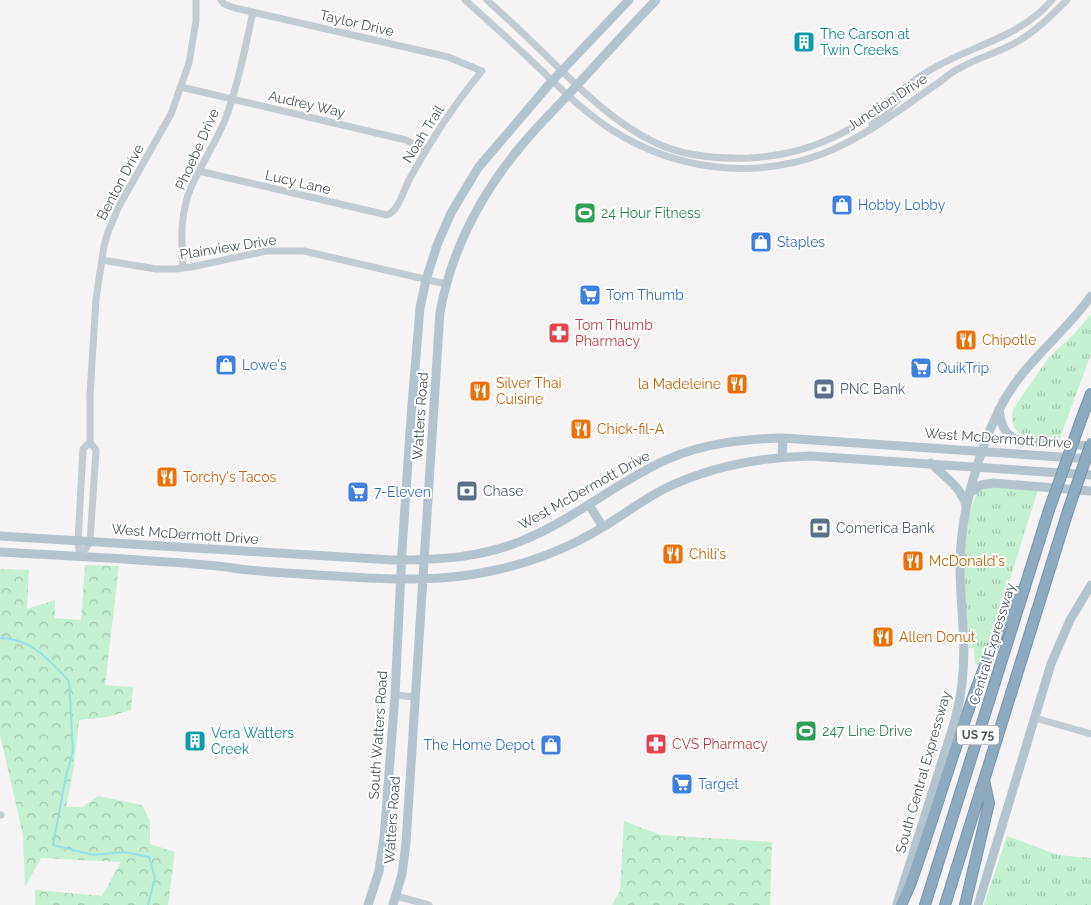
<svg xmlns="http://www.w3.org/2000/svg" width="1091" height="905" font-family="Raleway,sans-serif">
<defs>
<pattern id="grass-tufts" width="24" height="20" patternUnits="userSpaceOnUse" patternTransform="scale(1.25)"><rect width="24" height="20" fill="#c4efd1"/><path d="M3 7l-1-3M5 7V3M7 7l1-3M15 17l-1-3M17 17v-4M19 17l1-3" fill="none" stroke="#a1c4ad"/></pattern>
<pattern id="forest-crowns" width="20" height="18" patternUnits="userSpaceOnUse" patternTransform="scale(1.25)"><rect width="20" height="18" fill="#c4efd1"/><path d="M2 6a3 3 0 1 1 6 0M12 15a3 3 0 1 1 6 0" fill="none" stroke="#a1c4ad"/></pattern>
</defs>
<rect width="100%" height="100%" fill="#f5f3f3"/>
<!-- grass -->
<path fill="url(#grass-tufts)" d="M 1091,314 L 1091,354 L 1060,438 L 1031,437 L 1022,435 L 1015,429 L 1012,422 L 1012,415 L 1013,409 L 1049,357 L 1074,334 Z
M 989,486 L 1038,490 L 983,665 L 975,664 L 974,648 L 969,648 C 966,604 958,548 972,506 C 974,501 975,495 978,491 C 981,489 986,488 989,486 Z
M 1007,836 L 1058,855 L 1091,858 L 1091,905 L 984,905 Z"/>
<!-- forest -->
<path fill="url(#forest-crowns)" d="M 85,565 L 119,566 L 105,685 L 133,687 L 131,710 L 107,717 L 79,720 L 74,767 L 66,807 L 82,807 L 98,796 L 142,805 L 150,821 L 150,844 L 175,852 L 168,905 L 35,905 L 35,890 L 102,896 L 121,862 L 41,858 L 25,887 L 23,835 L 0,735 L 0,569 L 29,570 L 27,609 L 55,600 L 55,618 L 81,620 Z
M 624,821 L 661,835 L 772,842 L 770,905 L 612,905 L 620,891 Z"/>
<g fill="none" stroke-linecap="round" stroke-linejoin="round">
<!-- stream -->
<path stroke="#94e0ea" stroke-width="2" d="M 0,638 C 31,638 49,660 69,681 L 73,751 L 66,776 L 53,845 L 93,855 L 125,852 L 149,857 L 155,878 L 148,905"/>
<!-- highway casing -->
<g stroke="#7895aa" stroke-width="12">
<path id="highway" d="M 1081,420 L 1091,394
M 901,905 L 910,885 C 945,787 971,685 1017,592
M 925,905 L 1049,510
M 945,905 L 1068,511
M 965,905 L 989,803 L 984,780"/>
</g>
<!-- minor -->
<path stroke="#c1cbd1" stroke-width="7" d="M 465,0 C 484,17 503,34 521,51 C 550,78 579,109 612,130 C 675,170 752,180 822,154 C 866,137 903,107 941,81 C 947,76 953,71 960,68 C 977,58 997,53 1015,43 C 1035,32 1051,16 1067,0
M 487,0 C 502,14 517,27 531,41 C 570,78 607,120 656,143 C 685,157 718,159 749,158 C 785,156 814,148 846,131 C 855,126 863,119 871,113 C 888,100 905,87 922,75 C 965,46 1017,41 1052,0
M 181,87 L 406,140 L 426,151
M 872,124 L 897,101 L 898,93
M 199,171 L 387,215 C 399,211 403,191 409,180 C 430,142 454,104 482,71 L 448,57 L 235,8 L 224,4 L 221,0
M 102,260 L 156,269 L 175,269 L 191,267 L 266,251 L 304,251 L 446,284
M 183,268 C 181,240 180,211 192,185 C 202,163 216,142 225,120 C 238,85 245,48 253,12
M 80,557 L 90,542 L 96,450 L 90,442 L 90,395 L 96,299 L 104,246 L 108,232 L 119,206 L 171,114 L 189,63 L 196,21 L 196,0
M 80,557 L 78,541 L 83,449 L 90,442
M 395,695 L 415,697
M 1035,718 L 1091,734
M 0,815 L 1,815
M 396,896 L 429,905"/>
<!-- major -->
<path stroke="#b4c4cf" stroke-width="9" d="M 999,409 C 1001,425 1004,435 1020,441 L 1091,446
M 782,457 L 783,438
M 931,463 C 945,478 961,486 966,506
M 971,492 L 981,485 L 993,483 L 1091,491
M 589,505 L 603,527
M 0,536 L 392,560 C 438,560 484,558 526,539 C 576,518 618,481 668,459 C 705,443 744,439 783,438 L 1091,459
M 0,552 C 69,556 137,559 206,565 C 224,566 242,570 260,571 C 291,574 322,575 352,577 C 399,580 445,581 491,571 C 530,563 569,548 603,527 C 625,514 645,498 668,487 C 713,466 761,457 810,456 L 1091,475
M 897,904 C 911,861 924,818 938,774 C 947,745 959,714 962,683 C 967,643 960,606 960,566 C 960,516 977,455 999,410 C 1021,364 1063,336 1091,296
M 368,905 L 379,871 L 384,838 L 395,695 L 402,551 L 411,417 L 420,308 L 426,280 L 437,245 L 451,213 L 478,168 L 552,81 L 629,0
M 393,905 L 402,874 L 406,843 L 440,312 C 452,248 480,195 521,146 C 536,128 552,112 568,95 C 597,64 626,31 656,0
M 978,905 L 1051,664 L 1070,620 L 1091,585"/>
<!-- highway -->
<use href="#highway" stroke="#8daabe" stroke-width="10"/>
<!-- highway-bridge casing -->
<g stroke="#7895aa" stroke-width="12" stroke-linecap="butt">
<path id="highway-bridge" d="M 1049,510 L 1081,420
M 1068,511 L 1091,443"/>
</g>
<!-- highway-bridge -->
<use href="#highway-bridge" stroke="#8daabe" stroke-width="10"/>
</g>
<!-- icons -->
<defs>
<g id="building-square" transform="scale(1.125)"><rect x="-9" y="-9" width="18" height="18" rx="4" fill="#0f9aa8" stroke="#fff"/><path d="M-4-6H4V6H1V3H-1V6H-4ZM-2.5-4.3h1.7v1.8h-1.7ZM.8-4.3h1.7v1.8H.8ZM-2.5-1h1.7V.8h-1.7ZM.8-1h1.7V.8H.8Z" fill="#fff"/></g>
<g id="shop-square" transform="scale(1.125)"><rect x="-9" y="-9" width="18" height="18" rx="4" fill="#3f7fe0" stroke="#fff"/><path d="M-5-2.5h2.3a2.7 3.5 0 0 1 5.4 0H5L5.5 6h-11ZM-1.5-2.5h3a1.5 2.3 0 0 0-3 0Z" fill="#fff"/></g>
<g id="stadium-square" transform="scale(1.125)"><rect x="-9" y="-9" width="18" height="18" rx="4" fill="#2e9e5b" stroke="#fff"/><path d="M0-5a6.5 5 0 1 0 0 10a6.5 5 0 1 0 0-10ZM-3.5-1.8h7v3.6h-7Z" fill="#fff"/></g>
<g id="supermarket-square" transform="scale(1.125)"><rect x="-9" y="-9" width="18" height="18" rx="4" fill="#3f7fe0" stroke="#fff"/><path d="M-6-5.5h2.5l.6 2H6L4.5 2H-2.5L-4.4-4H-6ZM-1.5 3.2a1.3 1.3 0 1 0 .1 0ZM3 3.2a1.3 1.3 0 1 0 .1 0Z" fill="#fff"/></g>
<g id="pharmacy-square" transform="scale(1.125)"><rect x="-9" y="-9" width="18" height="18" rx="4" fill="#e0444e" stroke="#fff"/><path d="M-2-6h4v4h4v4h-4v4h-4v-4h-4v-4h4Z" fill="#fff"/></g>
<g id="restaurant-square" transform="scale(1.125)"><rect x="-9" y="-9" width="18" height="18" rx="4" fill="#e8710a" stroke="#fff"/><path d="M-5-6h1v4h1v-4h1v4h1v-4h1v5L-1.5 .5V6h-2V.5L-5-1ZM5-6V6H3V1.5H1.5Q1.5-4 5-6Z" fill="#fff"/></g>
<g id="bank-square" transform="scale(1.125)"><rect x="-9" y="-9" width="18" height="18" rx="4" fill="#5c6f8a" stroke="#fff"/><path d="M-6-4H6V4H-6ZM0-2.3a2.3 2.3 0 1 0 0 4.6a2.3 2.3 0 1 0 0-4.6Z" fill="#fff"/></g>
</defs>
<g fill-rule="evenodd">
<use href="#building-square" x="804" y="42"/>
<use href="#shop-square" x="842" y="205"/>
<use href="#stadium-square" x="585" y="213"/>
<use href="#shop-square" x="761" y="242"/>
<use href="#supermarket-square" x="590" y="295"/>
<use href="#pharmacy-square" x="559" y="333"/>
<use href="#restaurant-square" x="966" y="340"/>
<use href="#shop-square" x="226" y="365"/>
<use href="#supermarket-square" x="921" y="368"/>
<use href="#restaurant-square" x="737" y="384"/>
<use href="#bank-square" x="824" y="389"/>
<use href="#restaurant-square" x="480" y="391"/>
<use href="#restaurant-square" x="581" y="429"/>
<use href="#restaurant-square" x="167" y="477"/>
<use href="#bank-square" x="467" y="491"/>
<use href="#supermarket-square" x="358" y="492"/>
<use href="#bank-square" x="820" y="528"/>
<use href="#restaurant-square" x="673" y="554"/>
<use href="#restaurant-square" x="913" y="561"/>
<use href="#restaurant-square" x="883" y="637"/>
<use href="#stadium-square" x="806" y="731"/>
<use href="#building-square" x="195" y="741"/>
<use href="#pharmacy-square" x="656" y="744"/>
<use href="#shop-square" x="551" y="745"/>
<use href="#supermarket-square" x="682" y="784"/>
</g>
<g text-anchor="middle" stroke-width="4" stroke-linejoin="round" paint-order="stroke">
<!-- shield labels -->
<rect fill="#fff" stroke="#818a90" stroke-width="1" x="957" y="725.5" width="42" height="19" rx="4"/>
<g font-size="12" font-weight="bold" fill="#4b5860">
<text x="978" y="739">US 75</text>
</g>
<!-- street labels -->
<g font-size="14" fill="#4b5860" stroke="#fff">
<text transform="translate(357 23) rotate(13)" y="5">Taylor Drive</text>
<text transform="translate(887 102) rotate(-33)" y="5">Junction Drive</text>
<text transform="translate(307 104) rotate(13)" y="5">Audrey Way</text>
<text transform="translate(423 134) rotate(-58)" y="5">Noah Trail</text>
<text transform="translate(197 149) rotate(-66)" y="5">Phoebe Drive</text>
<text transform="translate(120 182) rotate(-62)" y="5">Benton Drive</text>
<text transform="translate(298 182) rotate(13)" y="5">Lucy Lane</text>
<text transform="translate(228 247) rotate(-9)" y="5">Plainview Drive</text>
<text transform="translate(420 416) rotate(-86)" y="5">Watters Road</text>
<text transform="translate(998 438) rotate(4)" y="5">West McDermott Drive</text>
<text transform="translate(584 490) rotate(-29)" y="5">West McDermott Drive</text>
<text transform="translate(185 534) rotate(4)" y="5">West McDermott Drive</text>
<text transform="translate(992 644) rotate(-73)" y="5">Central Expressway</text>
<text transform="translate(378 735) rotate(-86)" y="5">South Watters Road</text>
<text transform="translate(923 772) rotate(-74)" y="5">South Central Expressway</text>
<text transform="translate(392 820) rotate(-86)" y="5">Watters Road</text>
</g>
<!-- culture labels -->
<g font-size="14" fill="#0d838f" stroke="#fff" text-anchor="start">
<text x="820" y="39">The Carson at<tspan x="820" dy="16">Twin Creeks</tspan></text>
<text x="211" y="738">Vera Watters<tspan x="211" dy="16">Creek</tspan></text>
</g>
<!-- shop labels -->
<g font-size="14" fill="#366cbe" stroke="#fff" text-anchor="start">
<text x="858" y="210">Hobby Lobby</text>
<text x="777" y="247">Staples</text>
<text x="606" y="300">Tom Thumb</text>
<text x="242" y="370">Lowe's</text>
<text x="937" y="373">QuikTrip</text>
<text x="374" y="497">7-Eleven</text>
<text x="535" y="750" text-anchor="end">The Home Depot</text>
<text x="698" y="789">Target</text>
</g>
<!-- leisure labels -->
<g font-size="14" fill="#27864d" stroke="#fff" text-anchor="start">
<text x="601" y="218">24 Hour Fitness</text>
<text x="822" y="736">247 Line Drive</text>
</g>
<!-- health labels -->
<g font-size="14" fill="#be3a42" stroke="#fff" text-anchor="start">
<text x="575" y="330">Tom Thumb<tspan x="575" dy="16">Pharmacy</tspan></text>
<text x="672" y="749">CVS Pharmacy</text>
</g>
<!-- food labels -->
<g font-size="14" fill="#c56008" stroke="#fff" text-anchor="start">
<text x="982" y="345">Chipotle</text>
<text x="496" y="388">Silver Thai<tspan x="496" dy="16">Cuisine</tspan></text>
<text x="721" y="389" text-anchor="end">la Madeleine</text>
<text x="597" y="434">Chick-fil-A</text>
<text x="183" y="482">Torchy's Tacos</text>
<text x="689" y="559">Chili's</text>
<text x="929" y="566">McDonald's</text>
<text x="899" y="642">Allen Donut</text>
</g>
<!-- service labels -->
<g font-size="14" fill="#4e5e75" stroke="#fff" text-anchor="start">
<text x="840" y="394">PNC Bank</text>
<text x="483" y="496">Chase</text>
<text x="836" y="533">Comerica Bank</text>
</g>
</g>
</svg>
